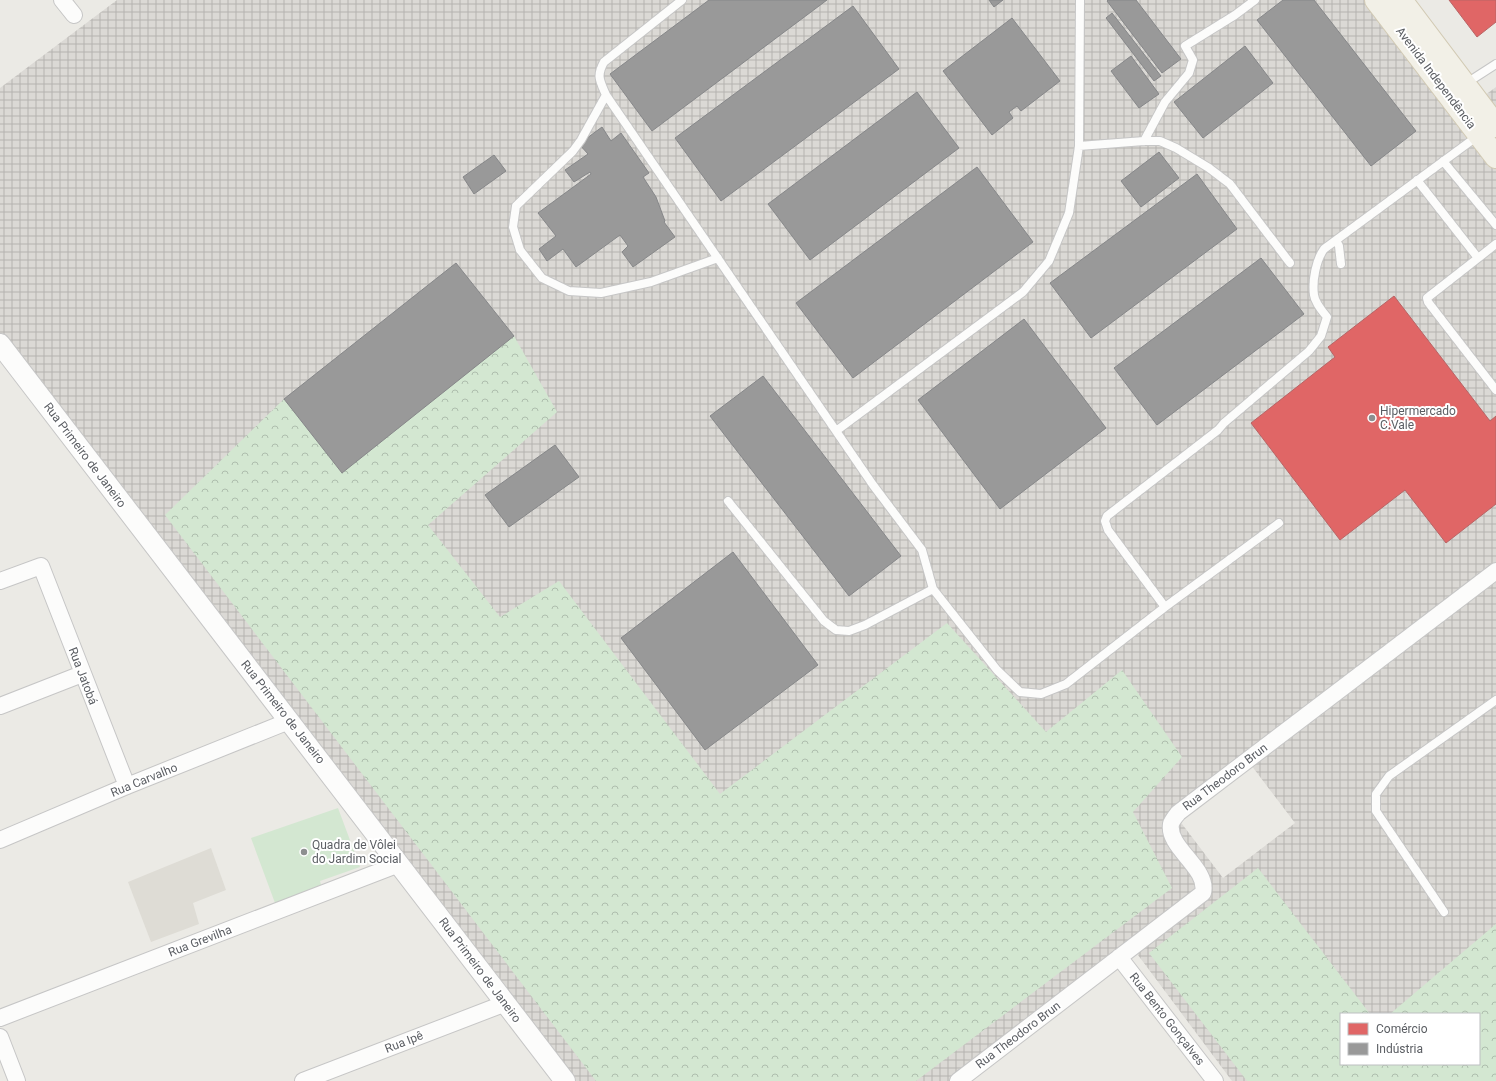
<svg xmlns="http://www.w3.org/2000/svg" width="1496" height="1081" font-family="Roboto,sans-serif">
<defs>
<pattern id="industrial-grid" width="8" height="8" patternUnits="userSpaceOnUse"><rect width="8" height="8" fill="#dbd9d5"/><path d="M0 4h8M4 0v8" fill="none" stroke="#b5b3b0"/></pattern>
<pattern id="forest-crowns" width="20" height="18" patternUnits="userSpaceOnUse"><rect width="20" height="18" fill="#d3e7d1"/><path d="M2 6a3 3 0 1 1 6 0M12 15a3 3 0 1 1 6 0" fill="none" stroke="#aebead"/></pattern>
</defs>
<rect width="100%" height="100%" fill="#ebeae5"/>
<!-- industrial -->
<path fill="url(#industrial-grid)" fill-rule="evenodd" d="M 117,0 L 1376,0 L 1496,157 L 1496,1081 L 1232,1081 L 1132,947 L 958,1081 L 565,1081 L 0,344 L 0,88 ZM 1248,761 L 1295,823 L 1223,878 L 1176,816 ZM 1341,1014 L 1479,1014 L 1479,1064 L 1341,1064 Z
M 1496,87 L 1496,126 L 1477,101 Z"/>
<!-- education -->
<path fill="#dedcd5" d="M 211,848 L 226,890 L 193,903 L 199,924 L 151,942 L 128,882 Z"/>
<!-- grass -->
<path fill="#d3e7d1" d="M 338,808 L 360,867 L 320,881 L 321,885 L 275,903 L 251,838 Z"/>
<!-- forest -->
<path fill="url(#forest-crowns)" d="M 514,336 L 557,412 L 428,525 L 500,617 L 559,581 L 720,794 L 947,623 L 1046,732 L 1122,670 L 1182,757 L 1133,812 L 1172,888 L 916,1081 L 596,1081 L 165,515 L 284,399 L 342,473 Z
M 1258,868 L 1370,1014 L 1341,1014 L 1341,1064 L 1479,1064 L 1479,1014 L 1390,1014 L 1496,924 L 1496,1081 L 1247,1081 L 1149,953 Z"/>
<!-- shops -->
<path fill="#e06666" stroke="#b86465" d="M 1449,0 L 1496,0 L 1496,22 L 1477,37 Z
M 1394,296 L 1490,421 L 1496,416 L 1496,504 L 1446,543 L 1405,490 L 1340,540 L 1251,423 L 1335,357 L 1328,347 Z"/>
<!-- industry -->
<path fill="#999" stroke="#868789" d="M 709,0 L 827,0 L 652,131 L 610,74 Z
M 989,0 L 1003,0 L 994,7 Z
M 1108,0 L 1136,0 L 1181,59 L 1162,73 L 1107,1 Z
M 1283,0 L 1314,0 L 1416,131 L 1371,166 L 1257,20 Z
M 853,6 L 899,69 L 721,201 L 675,138 Z
M 1112,13 L 1161,76 L 1154,81 L 1106,18 Z
M 1012,18 L 1060,81 L 1021,111 L 1017,106 L 1009,112 L 1013,118 L 992,135 L 943,71 Z
M 1245,46 L 1273,83 L 1203,138 L 1174,102 Z
M 1131,56 L 1159,94 L 1139,108 L 1111,71 Z
M 917,92 L 959,148 L 810,260 L 768,204 Z
M 602,127 L 611,141 L 621,133 L 649,173 L 643,177 L 656,197 L 665,221 L 664,222 L 675,237 L 633,267 L 622,252 L 628,246 L 620,235 L 576,267 L 563,249 L 547,261 L 539,249 L 556,236 L 538,213 L 591,174 L 590,172 L 574,182 L 565,170 L 588,154 L 579,144 Z
M 1159,152 L 1179,178 L 1141,207 L 1121,181 Z
M 494,155 L 506,171 L 474,194 L 463,177 Z
M 977,167 L 1033,242 L 853,378 L 796,303 Z
M 1197,174 L 1237,229 L 1091,338 L 1050,283 Z
M 1261,258 L 1304,314 L 1157,425 L 1114,368 Z
M 456,263 L 514,336 L 342,473 L 284,399 Z
M 1024,319 L 1106,428 L 1000,509 L 918,400 Z
M 763,376 L 901,556 L 849,596 L 710,416 Z
M 555,445 L 579,477 L 509,527 L 485,495 Z
M 733,552 L 818,665 L 705,750 L 621,638 Z"/>
<g fill="none" stroke-linecap="round" stroke-linejoin="round">
<!-- service casing -->
<g stroke="#c6c6c6" stroke-width="10">
<path id="service" d="M 682,0 L 604,62 C 596,76 600,81 606,95 L 873,485 L 922,550 L 933,589 L 997,670 L 1020,692 L 1041,694 L 1066,684 L 1165,607 L 1279,523
M 1465,84 L 1496,64
M 606,95 L 581,140 L 573,151 L 516,206 L 513,227 L 520,250 L 542,278 L 569,291 L 601,293 L 651,282 L 718,258
M 1144,141 L 1165,102 L 1189,73 L 1193,60 L 1185,46 L 1235,15 L 1255,0
M 1079,146 L 1144,141 L 1160,141 L 1176,148 L 1209,168 L 1230,184 L 1290,263
M 1443,161 L 1496,225
M 1417,180 L 1478,258
M 1336,240 L 1339,246 L 1341,264
M 1496,244 L 1427,298 L 1428,302 L 1496,390
M 836,431 L 1023,292 L 1049,261 L 1069,213 L 1079,146 L 1080,0
M 728,501 L 824,621 L 836,630 L 849,631 L 865,625 L 933,589
M 1165,607 L 1108,530 L 1105,521 L 1107,516 L 1218,430 L 1224,423 L 1309,351 L 1321,336 L 1327,317 C 1322,311 1315,303 1314,295 C 1312,281 1316,260 1324,249 L 1479,135
M 1444,912 L 1376,811 L 1376,794 L 1389,776 L 1496,700"/>
</g>
<!-- minor casing -->
<g stroke="#c6c6c6" stroke-width="18">
<path id="minor" d="M 62,0 L 74,15
M 0,581 L 41,566 L 127,786
M 0,706 L 82,674
M 0,840 L 127,786 L 289,721
M 1119,957 L 1215,1081
M 0,1018 L 399,864
M 0,1037 L 17,1081
M 303,1081 L 506,1003
M 958,1081 L 1203,893 C 1209,868 1167,848 1171,824 C 1172,820 1176,816 1178,813 L 1496,571"/>
</g>
<!-- tertiary casing -->
<g stroke="#c6c6c6" stroke-width="22">
<path id="tertiary" d="M 0,344 L 565,1081"/>
</g>
<!-- primary casing -->
<g stroke="#d2cab4" stroke-width="24">
<path id="primary" d="M 1376,0 L 1496,157
M 1401,0 L 1496,126"/>
</g>
<!-- service -->
<use href="#service" stroke="#fcfcfb" stroke-width="8"/>
<!-- minor -->
<use href="#minor" stroke="#fcfcfb" stroke-width="16"/>
<!-- tertiary -->
<use href="#tertiary" stroke="#fcfcfb" stroke-width="20"/>
<!-- primary -->
<use href="#primary" stroke="#f2f0e7" stroke-width="22"/>
</g>
<!-- markers -->
<g fill="#8d8f90" stroke="#fff" stroke-width="1.5">
<circle cx="1372" cy="418" r="4"/>
<circle cx="304" cy="852" r="4"/>
</g>
<g text-anchor="middle" stroke-width="4" stroke-linejoin="round" paint-order="stroke">
<!-- street labels -->
<g font-size="12" fill="#5b5e63" stroke="#fff">
<text transform="translate(1436 78) rotate(53)" y="4">Avenida Independência</text>
<text transform="translate(85 455) rotate(53)" y="4">Rua Primeiro de Janeiro</text>
<text transform="translate(83 676) rotate(69)" y="4">Rua Jatobá</text>
<text transform="translate(283 712) rotate(52)" y="4">Rua Primeiro de Janeiro</text>
<text transform="translate(1225 777) rotate(-37)" y="4">Rua Theodoro Brun</text>
<text transform="translate(144 780) rotate(-22)" y="4">Rua Carvalho</text>
<text transform="translate(200 941) rotate(-21)" y="4">Rua Grevilha</text>
<text transform="translate(480 970) rotate(53)" y="4">Rua Primeiro de Janeiro</text>
<text transform="translate(1167 1019) rotate(52)" y="4">Rua Bento Gonçalves</text>
<text transform="translate(1018 1035) rotate(-37)" y="4">Rua Theodoro Brun</text>
<text transform="translate(404 1042) rotate(-21)" y="4">Rua Ipê</text>
</g>
<!-- poi labels -->
<g font-size="12" fill="#5b5e63" stroke="#fff" text-anchor="start">
<text x="1380" y="415">Hipermercado<tspan x="1380" dy="14">C.Vale</tspan></text>
<text x="312" y="849">Quadra de Vôlei<tspan x="312" dy="14">do Jardim Social</tspan></text>
</g>
</g>
<!-- legend -->
<rect x="1340" y="1013" width="140" height="52" fill="#ffffff" stroke="#bdbfc1"/>
<rect x="1348" y="1023" width="20" height="12" fill="#e06666" stroke="#bdbfc1"/>
<text x="1376" y="1033" font-size="12" fill="#5b5e63">Comércio</text>
<rect x="1348" y="1043" width="20" height="12" fill="#999999" stroke="#bdbfc1"/>
<text x="1376" y="1053" font-size="12" fill="#5b5e63">Indústria</text>
</svg>
